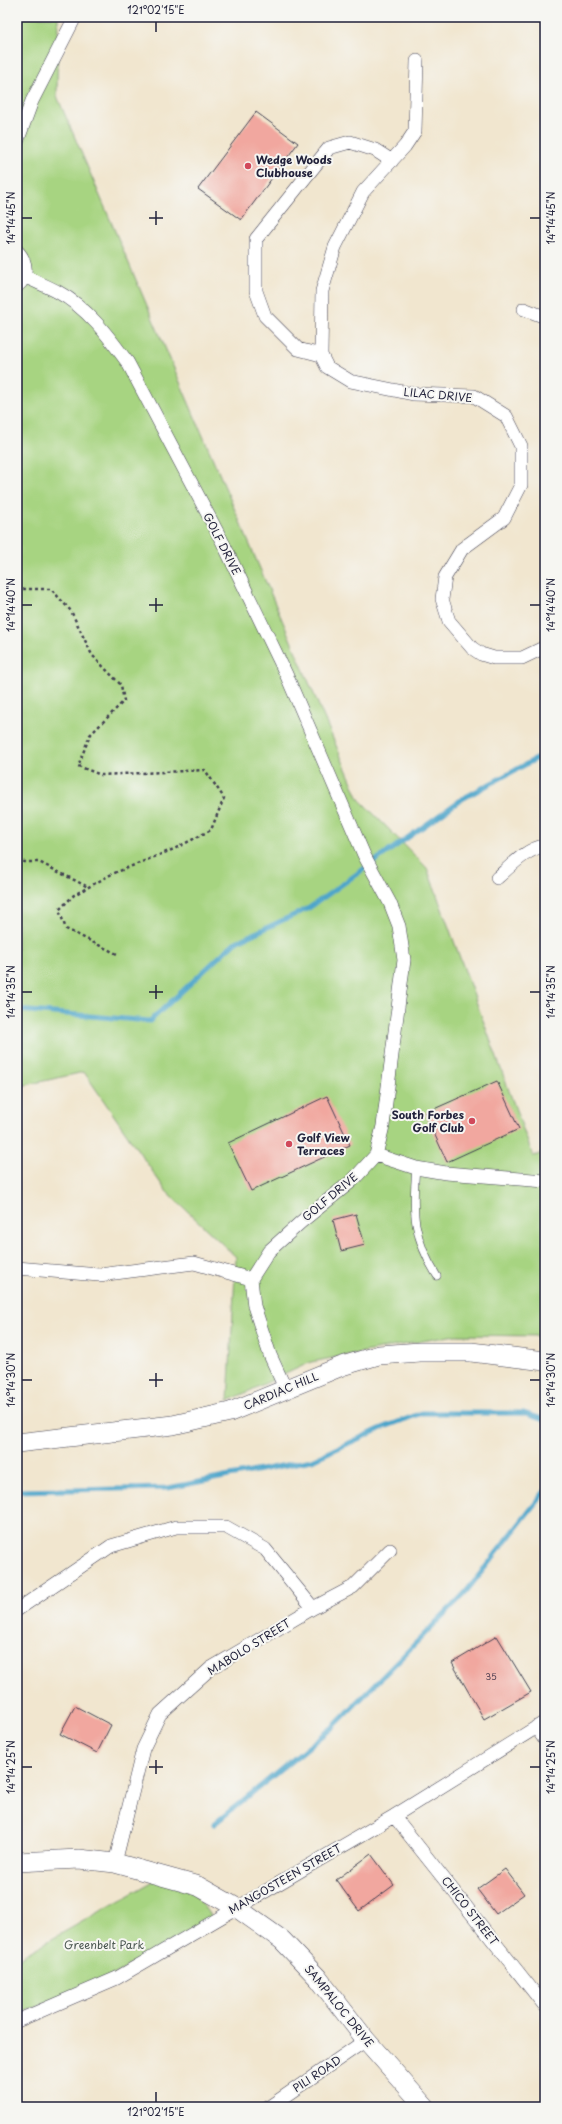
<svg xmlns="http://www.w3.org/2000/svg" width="562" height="2124" font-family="'Playpen Sans',sans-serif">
<rect width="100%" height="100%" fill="#f6f6f2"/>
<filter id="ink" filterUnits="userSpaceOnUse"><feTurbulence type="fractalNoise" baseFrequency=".025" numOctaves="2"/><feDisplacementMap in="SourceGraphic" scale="8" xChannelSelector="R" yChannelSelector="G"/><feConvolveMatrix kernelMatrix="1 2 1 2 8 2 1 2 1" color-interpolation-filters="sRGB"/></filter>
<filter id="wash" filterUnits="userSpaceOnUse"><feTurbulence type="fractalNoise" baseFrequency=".012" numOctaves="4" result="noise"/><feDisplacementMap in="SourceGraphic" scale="16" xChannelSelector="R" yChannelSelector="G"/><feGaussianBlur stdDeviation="0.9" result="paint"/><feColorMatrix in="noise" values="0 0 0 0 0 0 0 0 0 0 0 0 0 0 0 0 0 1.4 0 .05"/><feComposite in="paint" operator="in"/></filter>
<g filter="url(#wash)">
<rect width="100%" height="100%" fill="#f1e6cf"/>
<!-- green -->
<path fill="#a7d481" stroke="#647b5e" d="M 17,17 L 58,17 L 57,96 L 359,799 L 427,868 L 533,1156 L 545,1153 L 545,1336 L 455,1335 L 311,1362 L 228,1401 L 236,1257 L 166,1191 L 84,1072 L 17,1087 Z
M 157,1879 L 193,1891 L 211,1917 L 116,1974 L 17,2015 L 17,1959 Z"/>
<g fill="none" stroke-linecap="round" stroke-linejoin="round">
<!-- stream -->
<path stroke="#4da5ca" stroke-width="5" d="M 17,1010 L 150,1021 L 234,943 L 309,908 L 462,799 L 545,754
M 17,1491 L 168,1488 L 312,1460 L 382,1428 L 422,1413 L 523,1413 L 545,1420
M 214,1824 L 333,1727 L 465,1593 L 545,1491"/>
</g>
<g id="blocks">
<!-- building -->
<path fill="#f1a79f" d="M 256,112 L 298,143 L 241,220 L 198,189 Z
M 497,1081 L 519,1129 L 447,1162 L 425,1113 Z
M 327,1096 L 350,1145 L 251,1191 L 228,1143 Z
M 356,1214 L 365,1245 L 341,1251 L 333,1220 Z
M 497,1636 L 531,1692 L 484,1719 L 452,1663 Z
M 75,1706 L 111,1725 L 97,1753 L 60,1734 Z
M 371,1854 L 394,1885 L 359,1911 L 336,1880 Z
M 505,1869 L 524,1894 L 496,1914 L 477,1889 Z"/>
</g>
</g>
<g filter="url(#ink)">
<use href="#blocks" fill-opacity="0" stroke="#413f51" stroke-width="1"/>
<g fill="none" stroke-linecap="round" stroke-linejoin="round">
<!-- lane casing -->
<g stroke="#413f51" stroke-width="8">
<path id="lane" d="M 416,1168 C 412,1212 413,1238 437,1276"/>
</g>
<!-- street casing -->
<g stroke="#413f51" stroke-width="14">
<path id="street" d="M 417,61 L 415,131 L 405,146 L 363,192 L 335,247 L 322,291 L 321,355 L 327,367 L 350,381 L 413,394 L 474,396 L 506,416 L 521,446 L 521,485 L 504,518 L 462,549 L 445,577 L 442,599 L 449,621 L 472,648 L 481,654 L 494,658 L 522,658 L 545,647
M 17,142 L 32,101 L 75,17
M 17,251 C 27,261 29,277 17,286
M 24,276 C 36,282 47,286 58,292 C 88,308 109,337 128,363 L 223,543 L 286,674 L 364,855 L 390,903 L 399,926 L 404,960 L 383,1126 L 376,1155 L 353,1180 L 301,1222 L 269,1251 L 251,1279 L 254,1306 L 270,1355 L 285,1388
M 524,309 L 545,317
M 321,355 L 298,349 L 265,316 L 256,291 L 256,239 L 329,148 L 350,142 L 375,150 L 392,161
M 497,878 C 511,866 527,848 545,846
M 376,1155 L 416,1168 L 446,1173 L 545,1181
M 17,1268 L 99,1275 L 194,1263 L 251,1279
M 17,1610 L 111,1546 L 176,1527 L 226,1527 L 265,1549 L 313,1608
M 536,1727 L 545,1740
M 394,1816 L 545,2006
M 115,1863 L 143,1749 L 160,1714 L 211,1668 L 313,1608 L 353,1587 L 390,1550
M 17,2021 L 117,1978 L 394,1816 L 545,1722
M 269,2107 L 366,2040"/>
</g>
<!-- secondary casing -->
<g stroke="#413f51" stroke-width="20">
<path id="secondary" d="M 17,1443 L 173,1425 L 230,1412 L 342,1366 L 379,1355 L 420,1352 L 471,1352 L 545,1361
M 17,1862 L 79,1859 L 115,1863 L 198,1886 L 237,1908 L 282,1940 L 318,1978 L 366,2040 L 425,2107"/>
</g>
<!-- path -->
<path stroke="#413f51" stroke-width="2.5" stroke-dasharray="3 3" stroke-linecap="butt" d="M 17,589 L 51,589 L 71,611 L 92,655 L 121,685 L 124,701 L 90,735 L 78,766 L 101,775 L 205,770 L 224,798 L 211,830 L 174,849 L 112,874 L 74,895 L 59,910 L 66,929 L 117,954
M 17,862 L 39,862 L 88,887"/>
<!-- lane -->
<use href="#lane" stroke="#fff" stroke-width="7"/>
<!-- street -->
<use href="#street" stroke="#fff" stroke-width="13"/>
<!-- secondary -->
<use href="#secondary" stroke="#fff" stroke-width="19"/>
</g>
</g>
<!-- ticks -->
<path fill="none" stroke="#22223b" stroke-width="1.5" d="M 156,22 L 156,32M 156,211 L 156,225M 22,218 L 32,218M 149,218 L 163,218M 530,218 L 540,218M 156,598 L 156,612M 22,605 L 32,605M 149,605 L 163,605M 530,605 L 540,605M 156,985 L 156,999M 22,992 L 32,992M 149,992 L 163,992M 530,992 L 540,992M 156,1373 L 156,1387M 22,1380 L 32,1380M 149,1380 L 163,1380M 530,1380 L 540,1380M 156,1760 L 156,1774M 22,1767 L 32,1767M 149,1767 L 163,1767M 530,1767 L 540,1767M 156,2092 L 156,2102"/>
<!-- markers -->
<g fill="#d1495b" stroke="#f6f6f2" stroke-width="1.5">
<circle cx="248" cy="166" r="4"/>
<circle cx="472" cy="1121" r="4"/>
<circle cx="289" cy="1144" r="4"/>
</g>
<g text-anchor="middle" stroke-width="4" stroke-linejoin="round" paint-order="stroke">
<!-- number labels -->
<g font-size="9" fill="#564354">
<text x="491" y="1680">35</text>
</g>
<!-- poi labels -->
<g font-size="11" font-weight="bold" fill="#22223b" stroke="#f6f6f2" text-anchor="start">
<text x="256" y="164">Wedge Woods<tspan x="256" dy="13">Clubhouse</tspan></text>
<text x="464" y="1119" text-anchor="end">South Forbes<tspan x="464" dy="13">Golf Club</tspan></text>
<text x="297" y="1142">Golf View<tspan x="297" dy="13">Terraces</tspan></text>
</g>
<!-- street labels -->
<g font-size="11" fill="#22223b" stroke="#f6f6f2">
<text transform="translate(438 395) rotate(5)" y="4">LILAC DRIVE</text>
<text transform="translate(222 544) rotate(63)" y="4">GOLF DRIVE</text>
<text transform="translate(330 1197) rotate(-40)" y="4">GOLF DRIVE</text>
<text transform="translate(281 1391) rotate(-23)" y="4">CARDIAC HILL</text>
<text transform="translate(249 1647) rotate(-32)" y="4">MABOLO STREET</text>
<text transform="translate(285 1879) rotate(-30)" y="4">MANGOSTEEN STREET</text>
<text transform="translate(470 1911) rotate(52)" y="4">CHICO STREET</text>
<text transform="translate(339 2006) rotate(51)" y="4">SAMPALOC DRIVE</text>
<text transform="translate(317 2074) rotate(-34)" y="4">PILI ROAD</text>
</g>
<!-- park labels -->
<g font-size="11" fill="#4a5750" stroke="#f6f6f2">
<text x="104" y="1949">Greenbelt Park</text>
</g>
</g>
<!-- margin -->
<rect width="562" height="2124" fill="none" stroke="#f6f6f2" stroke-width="44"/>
<rect x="22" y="22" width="518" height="2080" fill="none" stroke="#22223b" stroke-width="1.5"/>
<g font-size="10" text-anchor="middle" fill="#22223b">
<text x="156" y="14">121°02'15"E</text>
<text transform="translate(11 218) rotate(-90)" y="4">14°14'45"N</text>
<text transform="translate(551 218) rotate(-90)" y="4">14°14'45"N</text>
<text transform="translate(11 605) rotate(-90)" y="4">14°14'40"N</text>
<text transform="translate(551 605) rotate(-90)" y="4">14°14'40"N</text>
<text transform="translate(11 992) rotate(-90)" y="4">14°14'35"N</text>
<text transform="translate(551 992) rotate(-90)" y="4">14°14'35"N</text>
<text transform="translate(11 1380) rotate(-90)" y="4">14°14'30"N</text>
<text transform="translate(551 1380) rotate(-90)" y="4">14°14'30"N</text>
<text transform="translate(11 1767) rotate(-90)" y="4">14°14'25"N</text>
<text transform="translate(551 1767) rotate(-90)" y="4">14°14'25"N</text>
<text x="156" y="2116">121°02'15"E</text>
</g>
</svg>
